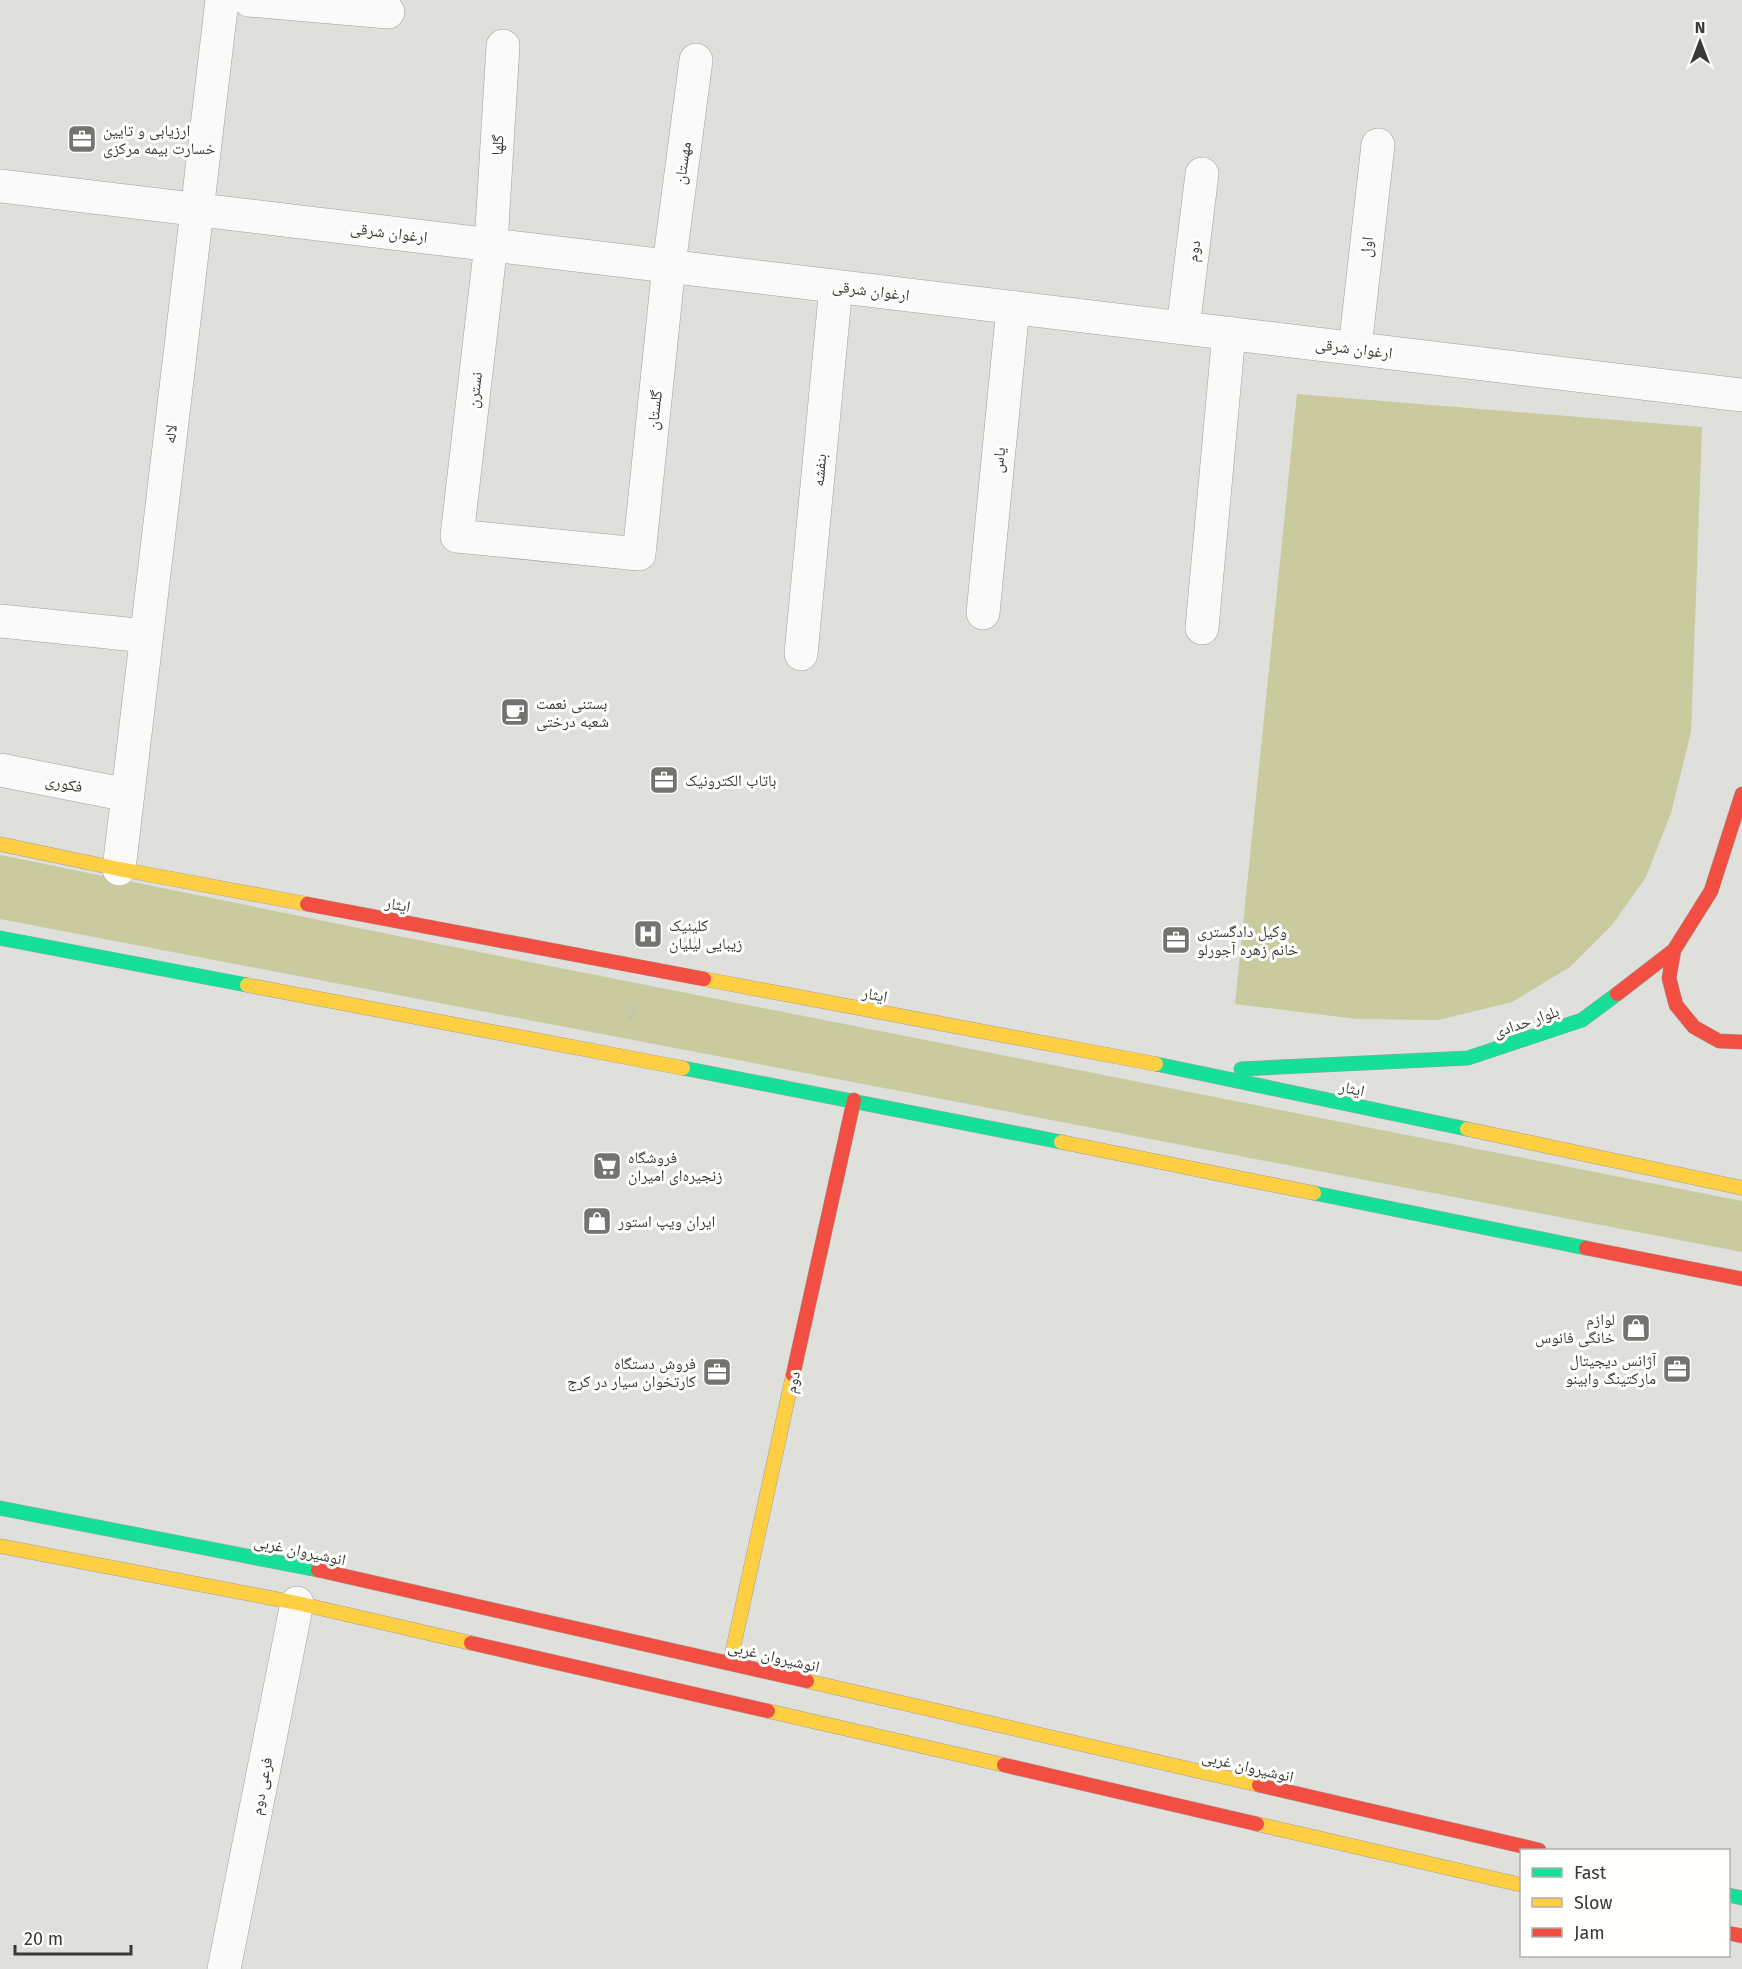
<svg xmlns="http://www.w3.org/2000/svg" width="1742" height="1969" font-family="'Fira Sans','Noto Naskh Arabic',sans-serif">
<rect width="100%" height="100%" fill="#dfdfdb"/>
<!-- green -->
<path fill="#caca9f" d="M 1297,394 L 1702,427 L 1691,732 L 1671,813 L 1646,877 L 1612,925 L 1570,967 L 1512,1002 L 1438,1020 L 1357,1019 L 1235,1004 Z
M 0,855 L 393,935 L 1742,1201 L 1742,1252 L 0,919 Z"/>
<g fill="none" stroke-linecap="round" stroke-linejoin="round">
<!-- street casing -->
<g stroke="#9f9f9c" stroke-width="34">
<path id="street" d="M 249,0 L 388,12
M 503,46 L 491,244 L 457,536 L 639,554 L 669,265 L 696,60
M 0,186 L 1742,395
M 1183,328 L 1202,174
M 1355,348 L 1378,145
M 983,613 L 1013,307
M 0,621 L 146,636
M 1202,628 L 1229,333
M 801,654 L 836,286
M 0,770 L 128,795
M 119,869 L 222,0
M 224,1969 L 297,1603"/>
</g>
<!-- fast casing -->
<g stroke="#9f9f9c" stroke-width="15">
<path id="fast" d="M 0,938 L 247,985
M 1156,1064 L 1467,1129
M 683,1068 L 1061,1142
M 1241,1069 L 1468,1058 L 1582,1020 L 1617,994
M 1314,1193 L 1586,1248
M 0,1508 L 318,1570
M 1728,1895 L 1742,1898"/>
</g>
<!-- slow casing -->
<g stroke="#9f9f9c" stroke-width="15">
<path id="slow" d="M 0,844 L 119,869 L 307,904
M 704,979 L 1156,1064
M 247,985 L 683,1068
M 1467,1129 L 1742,1188
M 1061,1142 L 1314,1193
M 0,1546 L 297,1603 L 471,1643
M 730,1663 L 793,1375
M 807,1681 L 1259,1785
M 768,1711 L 1004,1765
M 1257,1824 L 1522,1885"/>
</g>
<!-- jam casing -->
<g stroke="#9f9f9c" stroke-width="15">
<path id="jam" d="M 307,904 L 704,979
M 1674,950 L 1669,978 L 1676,1005 L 1694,1027 L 1719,1041 L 1742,1042
M 1617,994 L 1674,950 L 1711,891 L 1742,794
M 1586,1248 L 1742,1279
M 793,1375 L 854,1100
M 318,1570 L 807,1681
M 471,1643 L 768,1711
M 1004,1765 L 1257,1824
M 1259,1785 L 1539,1850
M 1728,1933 L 1742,1936"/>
</g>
<!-- path -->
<path stroke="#c0c0c0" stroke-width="4" stroke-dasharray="4.5 4.5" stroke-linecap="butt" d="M 631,1020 L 633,1003"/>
<!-- street -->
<use href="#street" stroke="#fafafa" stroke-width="33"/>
<!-- fast -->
<use href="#fast" stroke="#16e098" stroke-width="14"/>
<!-- slow -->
<use href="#slow" stroke="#ffcf43" stroke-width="14"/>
<!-- jam -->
<use href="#jam" stroke="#f24e42" stroke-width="14"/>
</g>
<!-- icons -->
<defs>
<g id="office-square" transform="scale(1.5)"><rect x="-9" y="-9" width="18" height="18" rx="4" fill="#737370" stroke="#fffffe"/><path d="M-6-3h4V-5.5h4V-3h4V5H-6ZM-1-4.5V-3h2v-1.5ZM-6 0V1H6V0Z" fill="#fff"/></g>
<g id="cafe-square" transform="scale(1.5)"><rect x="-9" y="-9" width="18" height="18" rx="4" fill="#737370" stroke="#fffffe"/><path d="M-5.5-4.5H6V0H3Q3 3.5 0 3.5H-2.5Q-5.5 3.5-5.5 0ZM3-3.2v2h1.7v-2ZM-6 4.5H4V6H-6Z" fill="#fff"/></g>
<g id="hospital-square" transform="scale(1.5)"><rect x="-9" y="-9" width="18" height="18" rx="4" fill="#737370" stroke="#fffffe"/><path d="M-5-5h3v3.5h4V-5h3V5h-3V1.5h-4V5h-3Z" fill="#fff"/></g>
<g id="supermarket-square" transform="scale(1.5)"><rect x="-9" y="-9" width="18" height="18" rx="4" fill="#737370" stroke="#fffffe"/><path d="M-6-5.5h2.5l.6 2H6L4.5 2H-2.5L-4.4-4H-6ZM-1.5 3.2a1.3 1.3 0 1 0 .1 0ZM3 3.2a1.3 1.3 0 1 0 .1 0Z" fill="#fff"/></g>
<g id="shop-square" transform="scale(1.5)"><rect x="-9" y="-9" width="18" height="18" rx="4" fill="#737370" stroke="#fffffe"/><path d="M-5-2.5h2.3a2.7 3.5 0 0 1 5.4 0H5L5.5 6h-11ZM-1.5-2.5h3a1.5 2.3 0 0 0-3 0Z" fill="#fff"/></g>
</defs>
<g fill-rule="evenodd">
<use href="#office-square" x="82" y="139"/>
<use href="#cafe-square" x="515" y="712"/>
<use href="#office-square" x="664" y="780"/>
<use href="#hospital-square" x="648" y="934"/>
<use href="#office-square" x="1176" y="940"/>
<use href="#supermarket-square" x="607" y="1166"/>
<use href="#shop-square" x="597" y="1221"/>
<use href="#shop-square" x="1636" y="1328"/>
<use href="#office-square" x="1677" y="1369"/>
<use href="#office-square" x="717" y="1372"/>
</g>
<g text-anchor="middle" stroke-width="6" stroke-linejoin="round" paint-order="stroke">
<!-- poi labels -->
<g font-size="16" fill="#393936" stroke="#fffffe" text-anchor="start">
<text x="103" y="136">ارزیابی و تایین<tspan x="103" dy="18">خسارت بیمه مرکزی</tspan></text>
<text x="536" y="709">بستنی نعمت<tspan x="536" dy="18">شعبه درختی</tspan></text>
<text x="685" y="786">باتاب الکترونیک</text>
<text x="669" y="931">کلینیک<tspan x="669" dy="18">زیبایی لیلیان</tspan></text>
<text x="1197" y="937">وکیل دادگستری<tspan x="1197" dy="18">خانم زهره آجورلو</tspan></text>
<text x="628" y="1163">فروشگاه<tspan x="628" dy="18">زنجیره‌ای امیران</tspan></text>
<text x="618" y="1227">ایران ویپ استور</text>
<text x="1615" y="1325" text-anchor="end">لوازم<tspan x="1615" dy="18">خانگی فانوس</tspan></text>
<text x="1656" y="1366" text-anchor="end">آژانس دیجیتال<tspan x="1656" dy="18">مارکتینگ وابینو</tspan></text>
<text x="696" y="1369" text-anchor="end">فروش دستگاه<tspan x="696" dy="18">کارتخوان سیار در کرج</tspan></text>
</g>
<!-- street labels -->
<g font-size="16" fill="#393936" stroke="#fffffe">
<text transform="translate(497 145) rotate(-87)" y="6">گلها</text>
<text transform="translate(682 163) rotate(-82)" y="6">مهستان</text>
<text transform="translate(389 232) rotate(7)" y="6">ارغوان شرقی</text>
<text transform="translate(1366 247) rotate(-84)" y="6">اول</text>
<text transform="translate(1193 251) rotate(-83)" y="6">دوم</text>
<text transform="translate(871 290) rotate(7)" y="6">ارغوان شرقی</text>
<text transform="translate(1354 348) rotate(7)" y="6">ارغوان شرقی</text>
<text transform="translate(474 390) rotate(-83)" y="6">نسترن</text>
<text transform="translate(654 410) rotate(-84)" y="6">گلستان</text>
<text transform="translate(170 434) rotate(-83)" y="6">لاله</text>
<text transform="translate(998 460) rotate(-84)" y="6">یاس</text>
<text transform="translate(819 470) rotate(-85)" y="6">بنفشه</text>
<text transform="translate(64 783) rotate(11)" y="6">فکوری</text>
<text transform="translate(398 904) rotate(11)" y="6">ایثار</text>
<text transform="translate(875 994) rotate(11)" y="6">ایثار</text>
<text transform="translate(1526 1021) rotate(-19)" y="6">بلوار حدادی</text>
<text transform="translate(1352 1088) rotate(12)" y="6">ایثار</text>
<text transform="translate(792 1382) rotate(-77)" y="6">دوم</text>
<text transform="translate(300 1550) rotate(12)" y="6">انوشیروان غربی</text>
<text transform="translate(774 1656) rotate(13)" y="6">انوشیروان غربی</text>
<text transform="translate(1248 1766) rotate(13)" y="6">انوشیروان غربی</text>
<text transform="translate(261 1786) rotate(-79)" y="6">فرعی دوم</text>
</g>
</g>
<!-- legend -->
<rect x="1520" y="1849" width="210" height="108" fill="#fffffe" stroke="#b0b0ae" stroke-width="1.5"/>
<rect x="1532" y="1868" width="30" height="9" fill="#16e098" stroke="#b0b0ae" stroke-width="1.5"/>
<text x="1574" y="1879" font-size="18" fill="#393936">Fast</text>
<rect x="1532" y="1898" width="30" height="9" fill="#ffcf43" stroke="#b0b0ae" stroke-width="1.5"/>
<text x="1574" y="1909" font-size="18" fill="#393936">Slow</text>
<rect x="1532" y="1928" width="30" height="9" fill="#f24e42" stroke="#b0b0ae" stroke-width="1.5"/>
<text x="1574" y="1939" font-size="18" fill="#393936">Jam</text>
<!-- north arrow -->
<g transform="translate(1700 42)" stroke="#fffffe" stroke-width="4.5" paint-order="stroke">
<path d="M0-4.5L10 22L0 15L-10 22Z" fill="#393936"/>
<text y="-9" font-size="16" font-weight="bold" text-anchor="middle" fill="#393936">N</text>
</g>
<!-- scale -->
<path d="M15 1945v9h116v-9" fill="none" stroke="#393936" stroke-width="3"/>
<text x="24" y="1945" font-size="18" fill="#393936" stroke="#fffffe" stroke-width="4.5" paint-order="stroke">20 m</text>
</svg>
